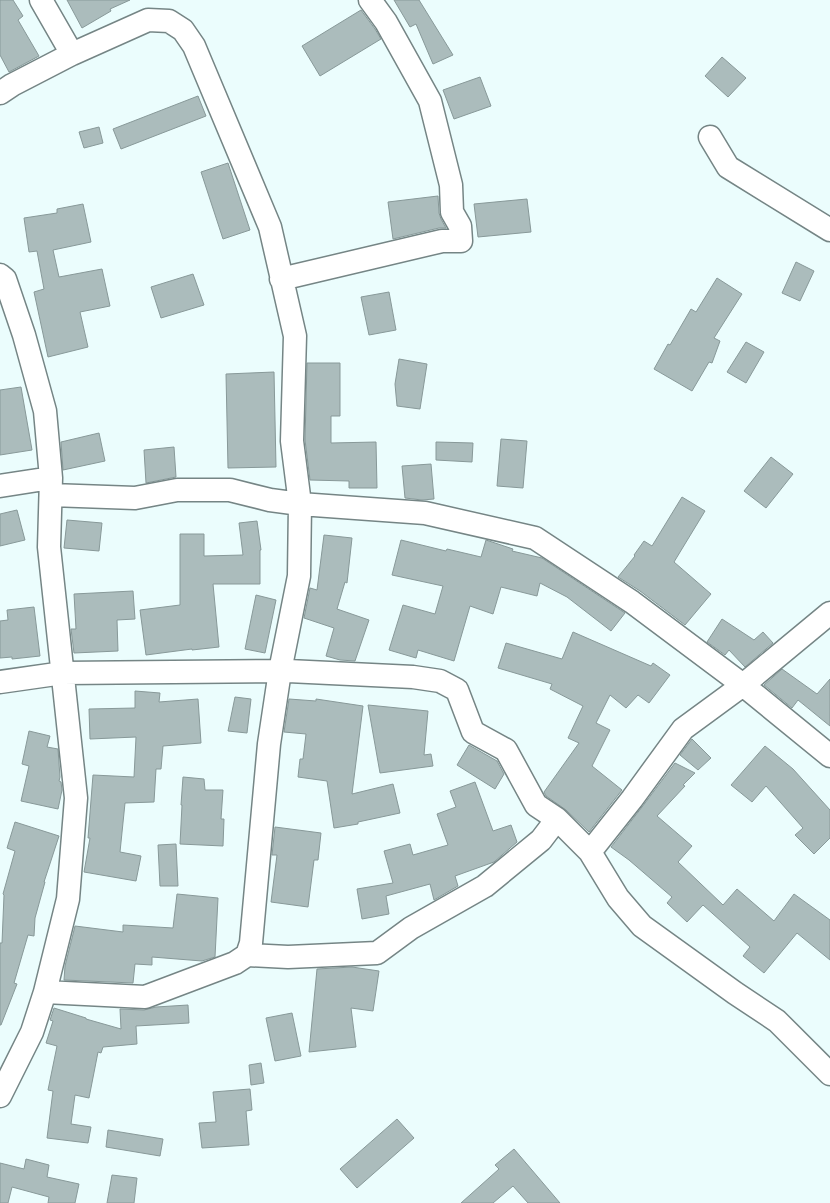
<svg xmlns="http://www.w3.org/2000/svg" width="830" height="1203" font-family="'Times New Roman',serif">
<rect width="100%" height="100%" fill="#ebfdfd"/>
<!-- building -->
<path fill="#abbcbc" stroke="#899" d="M 0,0 L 13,0 L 23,16 L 18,20 L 39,56 L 9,72 L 0,55 Z
M 67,0 L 130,0 L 110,9 L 111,11 L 82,28 Z
M 394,0 L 419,0 L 453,55 L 433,64 L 416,24 L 410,27 Z
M 361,10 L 375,29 L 381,39 L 320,76 L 302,46 Z
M 722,57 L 746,78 L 728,97 L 705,76 Z
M 480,77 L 491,106 L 454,119 L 443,90 Z
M 198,96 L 206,116 L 121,149 L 113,129 Z
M 99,127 L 103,143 L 84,148 L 79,132 Z
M 228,163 L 250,230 L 223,239 L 201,172 Z
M 438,196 L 439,213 L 441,219 L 446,228 L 439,228 L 393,239 L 388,202 Z
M 527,199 L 531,232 L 478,237 L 474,204 Z
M 83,204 L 91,242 L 53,250 L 59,277 L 102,269 L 110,306 L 80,312 L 88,347 L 48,357 L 34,292 L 44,289 L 37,251 L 29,252 L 24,218 L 57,213 L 57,209 Z
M 796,262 L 814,271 L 800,301 L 782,293 Z
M 193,274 L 204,305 L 161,318 L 151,287 Z
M 717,278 L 742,294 L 714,338 L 720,341 L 712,363 L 709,362 L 692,391 L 654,369 L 668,344 L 670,345 L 691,309 L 696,312 Z
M 389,292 L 396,330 L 369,335 L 361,297 Z
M 746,342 L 764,352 L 746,383 L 727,372 Z
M 399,359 L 427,364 L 420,409 L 397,406 L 395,384 Z
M 307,363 L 340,363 L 340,416 L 331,416 L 331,443 L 376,442 L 377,488 L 349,488 L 349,481 L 310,480 L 305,440 Z
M 274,372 L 276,467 L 228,468 L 226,374 Z
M 21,387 L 32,450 L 0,455 L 0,390 Z
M 99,433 L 105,461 L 63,470 L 61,442 Z
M 501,439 L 527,441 L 523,488 L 497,486 Z
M 436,442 L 473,443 L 472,462 L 436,460 Z
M 174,447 L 176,477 L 146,483 L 144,450 Z
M 771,457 L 793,474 L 766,508 L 744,491 Z
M 431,464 L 434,499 L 422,500 L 405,498 L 402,466 Z
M 682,497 L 705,511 L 674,562 L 711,594 L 685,625 L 640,591 L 618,577 L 635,556 L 634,555 L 644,541 L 652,546 Z
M 17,510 L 25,540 L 0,546 L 0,514 Z
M 67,520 L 102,523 L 99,551 L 64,548 Z
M 257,521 L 261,550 L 260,550 L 260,584 L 213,584 L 219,647 L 192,650 L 192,649 L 146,655 L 140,610 L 180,605 L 180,534 L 204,534 L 204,556 L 243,555 L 239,523 Z
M 324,535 L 352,538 L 347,583 L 345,582 L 337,609 L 369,620 L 355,661 L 340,660 L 326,656 L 334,628 L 304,618 L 310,588 L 317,590 Z
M 401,540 L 446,551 L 447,549 L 481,557 L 486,540 L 513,549 L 512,551 L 542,558 L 625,613 L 611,631 L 567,597 L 540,583 L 537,596 L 501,587 L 493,614 L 470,606 L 454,661 L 418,650 L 416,658 L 389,650 L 403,605 L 435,614 L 443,586 L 392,575 Z
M 133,591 L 135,619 L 117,620 L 118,651 L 74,653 L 71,629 L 76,629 L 74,594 Z
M 256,595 L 276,600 L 265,653 L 245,649 Z
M 34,607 L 40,656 L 12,659 L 12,657 L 0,658 L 0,621 L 8,620 L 7,610 Z
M 722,619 L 754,640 L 763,632 L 773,643 L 745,667 L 729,650 L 725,655 L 707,642 Z
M 573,632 L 651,666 L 653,663 L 670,675 L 649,703 L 638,695 L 626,708 L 610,695 L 596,723 L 610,730 L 592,766 L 622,790 L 589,832 L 566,810 L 546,796 L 544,792 L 579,743 L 568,738 L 583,706 L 550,689 L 552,684 L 498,668 L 506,643 L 562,659 Z
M 782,669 L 817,694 L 830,679 L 830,726 L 798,700 L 792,708 L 764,685 Z
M 135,691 L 160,693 L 159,702 L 198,699 L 201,743 L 163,746 L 161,769 L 156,769 L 154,802 L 125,803 L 120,852 L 141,856 L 136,881 L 84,872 L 90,838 L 88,838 L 93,775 L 134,777 L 136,737 L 90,739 L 89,709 L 135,708 Z
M 235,697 L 251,699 L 247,733 L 228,731 Z
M 289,699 L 316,701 L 316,699 L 363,706 L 352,794 L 393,784 L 400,813 L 358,822 L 358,824 L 334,828 L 327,781 L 298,777 L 300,759 L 303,759 L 306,734 L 284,732 Z
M 368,705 L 428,711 L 424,755 L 431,754 L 433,766 L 380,773 Z
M 29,731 L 50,736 L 47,747 L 58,749 L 60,777 L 59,781 L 61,782 L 62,790 L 58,809 L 21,801 L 29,766 L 22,764 Z
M 692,739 L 711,758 L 698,770 L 680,755 Z
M 469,745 L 497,761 L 504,774 L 495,789 L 457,765 Z
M 765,746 L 793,769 L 830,810 L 830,838 L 814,854 L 795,835 L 803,828 L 766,786 L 752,802 L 731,785 Z
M 675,763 L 695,773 L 683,785 L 685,786 L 657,816 L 692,846 L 678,862 L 723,905 L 737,889 L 774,921 L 794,894 L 830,920 L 830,960 L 797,933 L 764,973 L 743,956 L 750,947 L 703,905 L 687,922 L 667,903 L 672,897 L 629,860 L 611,847 L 642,807 Z
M 183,777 L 204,779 L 205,790 L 223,790 L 221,819 L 224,819 L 223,846 L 180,844 L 182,805 L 181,805 Z
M 475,782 L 493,831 L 511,825 L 517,842 L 494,862 L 455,876 L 458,886 L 434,900 L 430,884 L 386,896 L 389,914 L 362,919 L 357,889 L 393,883 L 384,851 L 410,844 L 413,855 L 448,845 L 437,814 L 456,807 L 450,791 Z
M 15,822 L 59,836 L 44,882 L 45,882 L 35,918 L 34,936 L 28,935 L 14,983 L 17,984 L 1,1025 L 0,1025 L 0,943 L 2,943 L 4,895 L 3,894 L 15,851 L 7,848 Z
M 275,827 L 321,833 L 318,860 L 314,860 L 308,907 L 271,902 L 277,855 L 272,855 Z
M 176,844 L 178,886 L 160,886 L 158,845 Z
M 177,894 L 218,898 L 215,957 L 202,961 L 152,957 L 152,965 L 135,964 L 133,983 L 64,980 L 65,966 L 75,926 L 123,932 L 123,925 L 173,928 Z
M 352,967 L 379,971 L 373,1011 L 351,1008 L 356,1047 L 309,1052 L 317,969 Z
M 188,1005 L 189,1023 L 136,1026 L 137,1044 L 103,1047 L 101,1053 L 98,1052 L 89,1098 L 75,1095 L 71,1124 L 91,1127 L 88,1143 L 47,1138 L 53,1091 L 48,1090 L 57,1046 L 46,1043 L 53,1021 L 50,1020 L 54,1008 L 86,1018 L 86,1019 L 121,1029 L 120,1009 L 144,1010 L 156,1007 Z
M 292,1013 L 301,1056 L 275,1061 L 266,1018 Z
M 261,1063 L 264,1083 L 251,1085 L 249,1065 Z
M 250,1089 L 252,1110 L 246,1111 L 249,1145 L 202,1148 L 199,1123 L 216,1122 L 213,1092 Z
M 397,1119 L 414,1138 L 357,1188 L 340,1169 Z
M 108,1130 L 163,1139 L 160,1156 L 106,1147 Z
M 514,1149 L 560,1203 L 528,1203 L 513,1186 L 493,1203 L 461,1203 L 499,1169 L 495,1165 Z
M 26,1159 L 49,1165 L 47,1177 L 79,1184 L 75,1203 L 48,1203 L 49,1197 L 12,1187 L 8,1203 L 0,1203 L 0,1163 L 24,1169 Z
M 112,1175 L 137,1178 L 134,1203 L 107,1203 Z"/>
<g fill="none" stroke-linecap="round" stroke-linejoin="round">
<!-- minor casing -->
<g stroke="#758585" stroke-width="25">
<path id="minor" d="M 41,0 L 72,54
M 0,93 L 12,85 L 72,54 L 148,20 L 169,21 L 183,30 L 194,46 L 270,227 L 295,336 L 292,441 L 300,504 L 299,576 L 280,671 L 269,744 L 251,943 L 247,955 L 235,963 L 145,997 L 45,992
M 710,137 L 728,167 L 830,230
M 0,275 L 5,279 L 24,335 L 45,411 L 51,478 L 49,547 L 76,798 L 68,899 L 45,992 L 32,1032 L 0,1096
M 281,279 L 442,241 L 461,241 L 460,226 L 452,212 L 451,185 L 430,101 L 386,22 L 370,0
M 0,486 L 51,478
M 51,495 L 135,498 L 177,490 L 230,490 L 270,500 L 300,504 L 425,513 L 535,538 L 632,602 L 743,685 L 830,756
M 0,682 L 63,673 L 288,671 L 413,677 L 440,681 L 457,690 L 473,732 L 506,750 L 536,805 L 557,819 L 590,852 L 618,898 L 642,926 L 735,993 L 777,1021 L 830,1074
M 590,852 L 632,799 L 683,729 L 743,685 L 830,613
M 247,955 L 288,957 L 377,953 L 411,928 L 485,886 L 541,840 L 557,819"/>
</g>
<!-- minor -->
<use href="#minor" stroke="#fff" stroke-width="22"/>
</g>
</svg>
